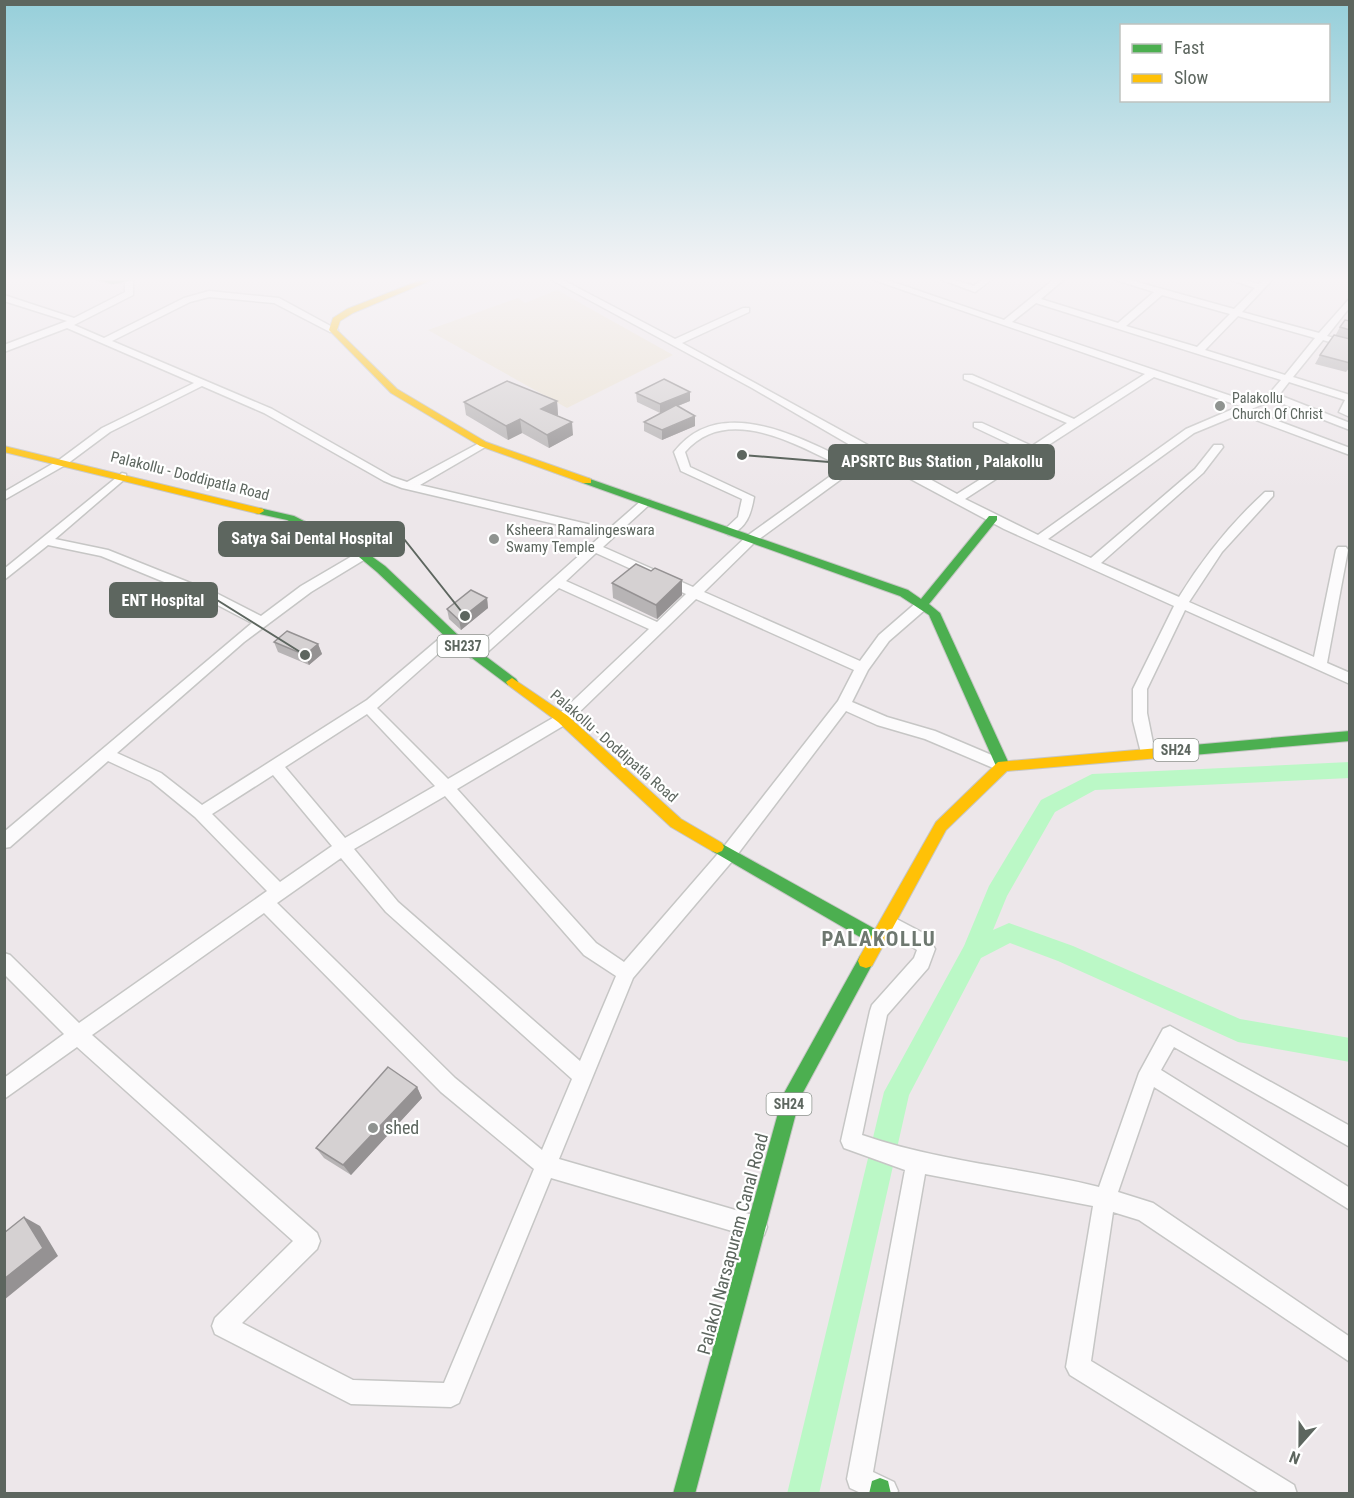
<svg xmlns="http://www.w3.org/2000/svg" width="1354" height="1498" font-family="'Roboto Condensed',sans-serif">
<rect width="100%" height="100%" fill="#ede7ea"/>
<!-- green -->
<path fill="#eae2d3" d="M 557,290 L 673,355 L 567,408 L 428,330 L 518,298 L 525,303 Z"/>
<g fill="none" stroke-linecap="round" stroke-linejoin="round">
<!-- canal -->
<path fill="#bbf8c6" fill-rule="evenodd" d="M 1350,762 L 1350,778 L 1095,790 L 1055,812 L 1007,896 L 993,930 L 1009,923 L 1073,946 L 1240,1019 L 1350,1038 L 1350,1062 L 1238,1042 L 1058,961 L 1010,943 L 981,958 L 909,1095 L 819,1494 L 787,1494 L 884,1092 L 964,946 L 989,886 L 1041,800 L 1092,774 Z"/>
<!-- street casing -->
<g stroke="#c6c6c5" stroke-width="3">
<path id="street" d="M 125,280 L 133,280 L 133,295 L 74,325 L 104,338 L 184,298 L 209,291 L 279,298 L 338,330 L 330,332 L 274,303 L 209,297 L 190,302 L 112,341 L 272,409 L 392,477 L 407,482 L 483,441 L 488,444 L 487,446 L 420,485 L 609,529 L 642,500 L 650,500 L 650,504 L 603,547 L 693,587 L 747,536 L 843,467 C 797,445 727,403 685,452 L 690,467 L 754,497 C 751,514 747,528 729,535 L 723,531 L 738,517 L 742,499 L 681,471 L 674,452 C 719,393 800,437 852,463 L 869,456 L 752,388 L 552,280 L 563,280 L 675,339 L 743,308 L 749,308 L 749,312 L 682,343 L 957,494 L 1025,451 L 974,427 L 974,423 L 982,423 L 1032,446 L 1067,423 L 964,379 L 964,375 L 972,375 L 1074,419 L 1145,374 L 874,280 L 887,280 L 1004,320 L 1053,280 L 1063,280 L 1041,299 L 1118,323 L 1154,292 L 1116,280 L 1130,280 L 1234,309 L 1255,288 L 1231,280 L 1245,280 L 1259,284 L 1263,280 L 1272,280 L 1242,312 L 1319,333 L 1350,298 L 1350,307 L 1327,336 L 1350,342 L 1350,348 L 1323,340 L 1293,377 L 1350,395 L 1350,417 L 1339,412 L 1345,400 L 1289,382 L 1279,395 L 1350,423 L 1350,430 L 1273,400 L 1249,410 L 1350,448 L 1350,455 L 1240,414 L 1194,433 L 1048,539 L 1091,558 L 1195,469 L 1214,445 L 1222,445 L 1223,447 L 1203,473 L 1101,563 L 1179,597 C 1203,558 1231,523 1265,492 L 1273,492 L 1273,496 L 1222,552 L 1189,602 L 1314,657 L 1336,550 L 1338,547 L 1346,547 L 1348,550 L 1327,663 L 1350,673 L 1350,684 L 1185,610 L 1147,689 L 1147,713 L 1155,753 L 1152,757 L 1142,757 L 1133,721 L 1133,689 L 1174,606 L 1004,529 L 877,461 L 855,469 L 755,542 L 704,592 L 860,661 L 879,635 L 917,602 L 927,602 L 929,605 L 927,608 L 889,641 L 868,670 L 852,702 L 887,717 L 935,731 L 1008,762 L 1011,766 L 1008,770 L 998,770 L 925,739 L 877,725 L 846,711 L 734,859 L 633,978 L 559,1159 L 756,1216 L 764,1219 L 767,1227 L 764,1235 L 756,1238 L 551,1178 L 459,1403 L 451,1407 L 351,1404 L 215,1334 L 212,1326 L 215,1318 L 293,1241 L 77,1047 L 4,1099 L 4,1078 L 64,1034 L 4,974 L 4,953 L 10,955 L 79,1023 L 267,891 L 195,817 L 151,781 L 108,761 L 10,847 L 4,848 L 4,832 L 252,623 L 208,600 L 101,556 L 48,545 L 4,580 L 4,569 L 122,473 L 126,474 L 126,478 L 55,539 L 108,550 L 218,594 L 261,616 L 301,586 L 359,552 L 367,552 L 369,555 L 367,558 L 311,592 L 244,642 L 117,753 L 161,773 L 202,805 L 367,700 L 446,633 L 451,631 L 458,636 L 377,708 L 448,779 L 558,715 L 649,629 L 559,588 L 481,658 L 471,658 L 469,655 L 471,652 L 602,535 L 402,488 L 384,481 L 264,413 L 202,386 L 110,432 L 67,464 L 4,500 L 4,492 L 59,460 L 102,428 L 194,383 L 67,328 L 4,352 L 4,345 L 67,321 L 4,301 L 4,295 L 74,318 L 125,292 ZM 1162,295 L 1230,314 L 1197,347 L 1126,326 ZM 1036,303 L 1281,380 L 1269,394 L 1249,402 L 1012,322 ZM 1238,316 L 1315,338 L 1285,375 L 1205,350 ZM 1154,377 L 1240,406 L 1186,429 L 1038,535 L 965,499 ZM 596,553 L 686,594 L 657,622 L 566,581 ZM 696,599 L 854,670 L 838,701 L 722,849 L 624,962 L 596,943 L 457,789 L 568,723 ZM 367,714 L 435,786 L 345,838 L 285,767 ZM 273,775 L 332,846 L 280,882 L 212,814 ZM 445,796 L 584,955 L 616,976 L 580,1061 L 398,902 L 354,849 ZM 341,858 L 386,912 L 572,1079 L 542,1150 L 455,1078 L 277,903 ZM 264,913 L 441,1092 L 534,1169 L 444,1383 L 353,1380 L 242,1323 L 317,1249 L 320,1241 L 317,1233 L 92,1035 Z
M 942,280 L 955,280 L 974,286 L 981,280 L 991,280 L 975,292 Z
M 889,915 L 927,935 L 935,949 L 928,968 L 887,1015 L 862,1135 C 940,1162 1020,1167 1099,1187 L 1139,1073 L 1163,1029 L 1170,1026 L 1350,1126 L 1350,1147 L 1174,1047 L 1161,1070 L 1350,1188 L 1350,1210 L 1154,1087 L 1118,1192 L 1153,1203 L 1350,1337 L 1350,1362 L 1139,1220 L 1113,1212 L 1091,1361 L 1294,1485 L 1297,1494 L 1261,1494 L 1070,1375 L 1066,1367 L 1093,1206 L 925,1174 L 873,1472 L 894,1482 L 898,1491 L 896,1494 L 863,1494 L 850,1488 L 847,1479 L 905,1170 L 844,1148 L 841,1141 L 870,1011 L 872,1005 L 914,958 L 917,950 L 883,928 L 880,923 L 883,918 Z"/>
</g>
<!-- fast casing -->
<g stroke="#c6c6c5" stroke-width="2">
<path id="fast" d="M 97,280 L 134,280 L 113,284 Z
M 587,478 L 908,590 L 921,599 L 989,516 L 997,516 L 997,520 L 929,604 L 940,613 L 1010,766 L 1008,770 L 998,770 L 996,766 L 929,615 L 900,596 L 583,483 L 582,481 Z
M 259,508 L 294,516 L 367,553 L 385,566 L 460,637 L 516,679 L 518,682 L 516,685 L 508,685 L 452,643 L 377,572 L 359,557 L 287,520 L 255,513 L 255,509 Z
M 1350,731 L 1350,741 L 1159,758 L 1154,757 L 1152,753 L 1154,749 L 1159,748 Z
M 717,841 L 884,934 L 886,939 L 884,944 L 878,946 L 872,944 L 712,851 L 710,847 L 712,843 Z
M 866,954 L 872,956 L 874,961 L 800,1098 L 695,1494 L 673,1494 L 783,1095 L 860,956 Z
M 880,1478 L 888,1481 L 891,1494 L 869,1494 L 872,1481 Z"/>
</g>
<!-- slow casing -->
<g stroke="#c6c6c5" stroke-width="2">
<path id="slow" d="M 421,280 L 432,280 L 353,313 L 340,321 L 337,330 L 397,389 L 486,442 L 591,479 L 591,483 L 583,483 L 480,446 L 391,393 L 329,330 L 333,318 L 347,309 Z
M 4,446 L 263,509 L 264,511 L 259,514 L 4,452 Z
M 512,678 L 568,716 L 681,819 L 722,843 L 724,847 L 722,851 L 717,853 L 712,851 L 671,827 L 558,722 L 508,685 L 506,682 Z
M 1159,748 L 1164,749 L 1166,753 L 1164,757 L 1159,758 L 1007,771 L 946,830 L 872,966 L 866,968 L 860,966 L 858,961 L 860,956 L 936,822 L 998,762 Z"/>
</g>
<!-- street -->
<use href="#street" fill="#fcfbfc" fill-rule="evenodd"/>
<!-- fast -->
<use href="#fast" fill="#4caf50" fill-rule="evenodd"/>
<!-- slow -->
<use href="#slow" fill="#ffc107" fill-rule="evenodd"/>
</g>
<!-- wall -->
<path fill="#b7b4b5" d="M 1350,321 L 1350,367 L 1346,372 L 1315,364 L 1320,355 L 1335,336 L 1340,327 Z
M 690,392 L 690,401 L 678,406 L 695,426 L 662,440 L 644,431 L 644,422 L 660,413 L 637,402 L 636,393 Z
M 557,401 L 558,415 L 556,416 L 573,435 L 549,448 L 522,433 L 508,440 L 466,415 L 464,402 Z
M 682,580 L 682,595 L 657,619 L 613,598 L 612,583 Z
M 487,598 L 488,608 L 461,630 L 449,619 L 447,609 Z
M 274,642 L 318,644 L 322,654 L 309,665 L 278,652 Z
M 417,1087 L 422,1098 L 351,1175 L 324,1158 L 316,1148 Z"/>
<!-- shaded-wall -->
<path fill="#959293" d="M 690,392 L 690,401 L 660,413 L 660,404 Z
M 557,401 L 558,415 L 542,423 L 541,409 Z
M 695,416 L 695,426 L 662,440 L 662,430 Z
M 520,419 L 522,433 L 508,440 L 506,426 Z
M 572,422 L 573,435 L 549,448 L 547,435 Z
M 682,580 L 682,595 L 657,619 L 656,605 Z
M 487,598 L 488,608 L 461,630 L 459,620 Z
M 318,644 L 322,654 L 309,665 L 305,655 Z
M 417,1087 L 422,1098 L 351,1175 L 343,1165 Z
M 24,1217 L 40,1226 L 58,1256 L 4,1300 L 4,1279 Z"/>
<!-- building -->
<path fill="#d5d1d2" stroke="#959293" stroke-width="1.5" d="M 1345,320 L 1350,321 L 1350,330 L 1340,327 Z
M 1334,335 L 1350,339 L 1350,363 L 1320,355 Z
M 664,379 L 690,392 L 660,404 L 636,393 Z
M 507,381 L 557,401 L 541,409 L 572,422 L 547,435 L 520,419 L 506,426 L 464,402 Z
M 676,405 L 695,416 L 662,430 L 644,422 Z
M 636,564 L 651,571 L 655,568 L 682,580 L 656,605 L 612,583 Z
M 471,590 L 487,598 L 459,620 L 447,609 Z
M 287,631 L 318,644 L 305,655 L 274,642 Z
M 388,1067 L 417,1087 L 343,1165 L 316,1148 Z
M 24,1217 L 43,1248 L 4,1279 L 4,1233 Z"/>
<!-- sky -->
<linearGradient id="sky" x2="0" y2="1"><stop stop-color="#96cfda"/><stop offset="0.57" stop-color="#f7f4f6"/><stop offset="1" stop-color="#f7f4f6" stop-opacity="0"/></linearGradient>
<rect width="1354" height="490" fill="url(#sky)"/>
<!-- markers -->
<g fill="#8f9390" stroke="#fff" stroke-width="2">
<circle cx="1220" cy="406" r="6"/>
<circle cx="494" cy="539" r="6"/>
<circle cx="373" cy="1128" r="6"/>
</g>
<g text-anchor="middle" stroke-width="4.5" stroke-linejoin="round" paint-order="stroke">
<!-- far-poi labels -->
<g font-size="14" fill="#5d665f" stroke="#fff" text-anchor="start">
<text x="1232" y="403">Palakollu<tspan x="1232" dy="16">Church Of Christ</tspan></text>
</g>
<!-- shield labels -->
<g fill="#fff" stroke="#8e948f" stroke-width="1.5">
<rect x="437.5" y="635" width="51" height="22" rx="4.5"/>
<rect x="1153.5" y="739" width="45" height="22" rx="4.5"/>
<rect x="766.5" y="1093" width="45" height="22" rx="4.5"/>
</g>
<g font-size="14" font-weight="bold" fill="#5d665f">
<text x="463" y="651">SH237</text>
<text x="1176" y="755">SH24</text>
<text x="789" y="1109">SH24</text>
</g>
<!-- street labels -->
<g font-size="15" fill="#5d665f" stroke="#fff">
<text transform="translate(190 476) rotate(14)" y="5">Palakollu - Doddipatla Road</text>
<text transform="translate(614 746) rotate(41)" y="5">Palakollu - Doddipatla Road</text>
</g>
<!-- poi labels -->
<g font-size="15" fill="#5d665f" stroke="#fff" text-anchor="start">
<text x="506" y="535">Ksheera Ramalingeswara<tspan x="506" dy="17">Swamy Temple</tspan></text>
</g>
<!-- near-poi labels -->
<g font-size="18" fill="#5d665f" stroke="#fff" text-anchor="start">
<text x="385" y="1134">shed</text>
</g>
<!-- near-street labels -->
<g font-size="18" fill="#5d665f" stroke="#fff">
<text transform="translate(733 1244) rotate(-75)" y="6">Palakol Narsapuram Canal Road</text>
</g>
<!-- district labels -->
<g font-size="21" font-weight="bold" letter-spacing="1.5" fill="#6e7870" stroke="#fff">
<text x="879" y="946">PALAKOLLU</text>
</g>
</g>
<!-- callouts -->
<path fill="none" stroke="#5d665f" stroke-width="2" d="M742 455L829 462M465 616L404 539M305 655L217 600"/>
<g fill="#5d665f" stroke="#fff" stroke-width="2">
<circle cx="742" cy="455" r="6"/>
<circle cx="465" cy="616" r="6"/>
<circle cx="305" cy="655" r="6"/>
</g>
<g fill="#5d665f" stroke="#5d665f" stroke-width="2">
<rect x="829" y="445" width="225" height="34" rx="6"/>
<rect x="219" y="522" width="185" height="34" rx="6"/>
<rect x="110" y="583" width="107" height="34" rx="6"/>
</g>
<g font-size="16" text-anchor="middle" font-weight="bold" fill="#fff">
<text x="942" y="467">APSRTC Bus Station , Palakollu</text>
<text x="312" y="544">Satya Sai Dental Hospital</text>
<text x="163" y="606">ENT Hospital</text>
</g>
<!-- border -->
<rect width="1354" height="1498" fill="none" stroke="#5d665f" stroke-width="12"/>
<!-- legend -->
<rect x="1120" y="24" width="210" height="78" fill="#ffffff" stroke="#bec2bf" stroke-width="1.5"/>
<rect x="1132" y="44" width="30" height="9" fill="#4caf50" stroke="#bec2bf" stroke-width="1.5"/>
<text x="1174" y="54" font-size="18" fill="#5d665f">Fast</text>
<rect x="1132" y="74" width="30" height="9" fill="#ffc107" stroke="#bec2bf" stroke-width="1.5"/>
<text x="1174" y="84" font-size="18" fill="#5d665f">Slow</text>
<!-- north arrow -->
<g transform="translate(1300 1444) rotate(201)" stroke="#ffffff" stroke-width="4.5" paint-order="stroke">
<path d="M0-4.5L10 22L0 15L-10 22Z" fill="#5d665f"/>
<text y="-9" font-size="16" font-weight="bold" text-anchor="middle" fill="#5d665f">N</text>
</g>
</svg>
